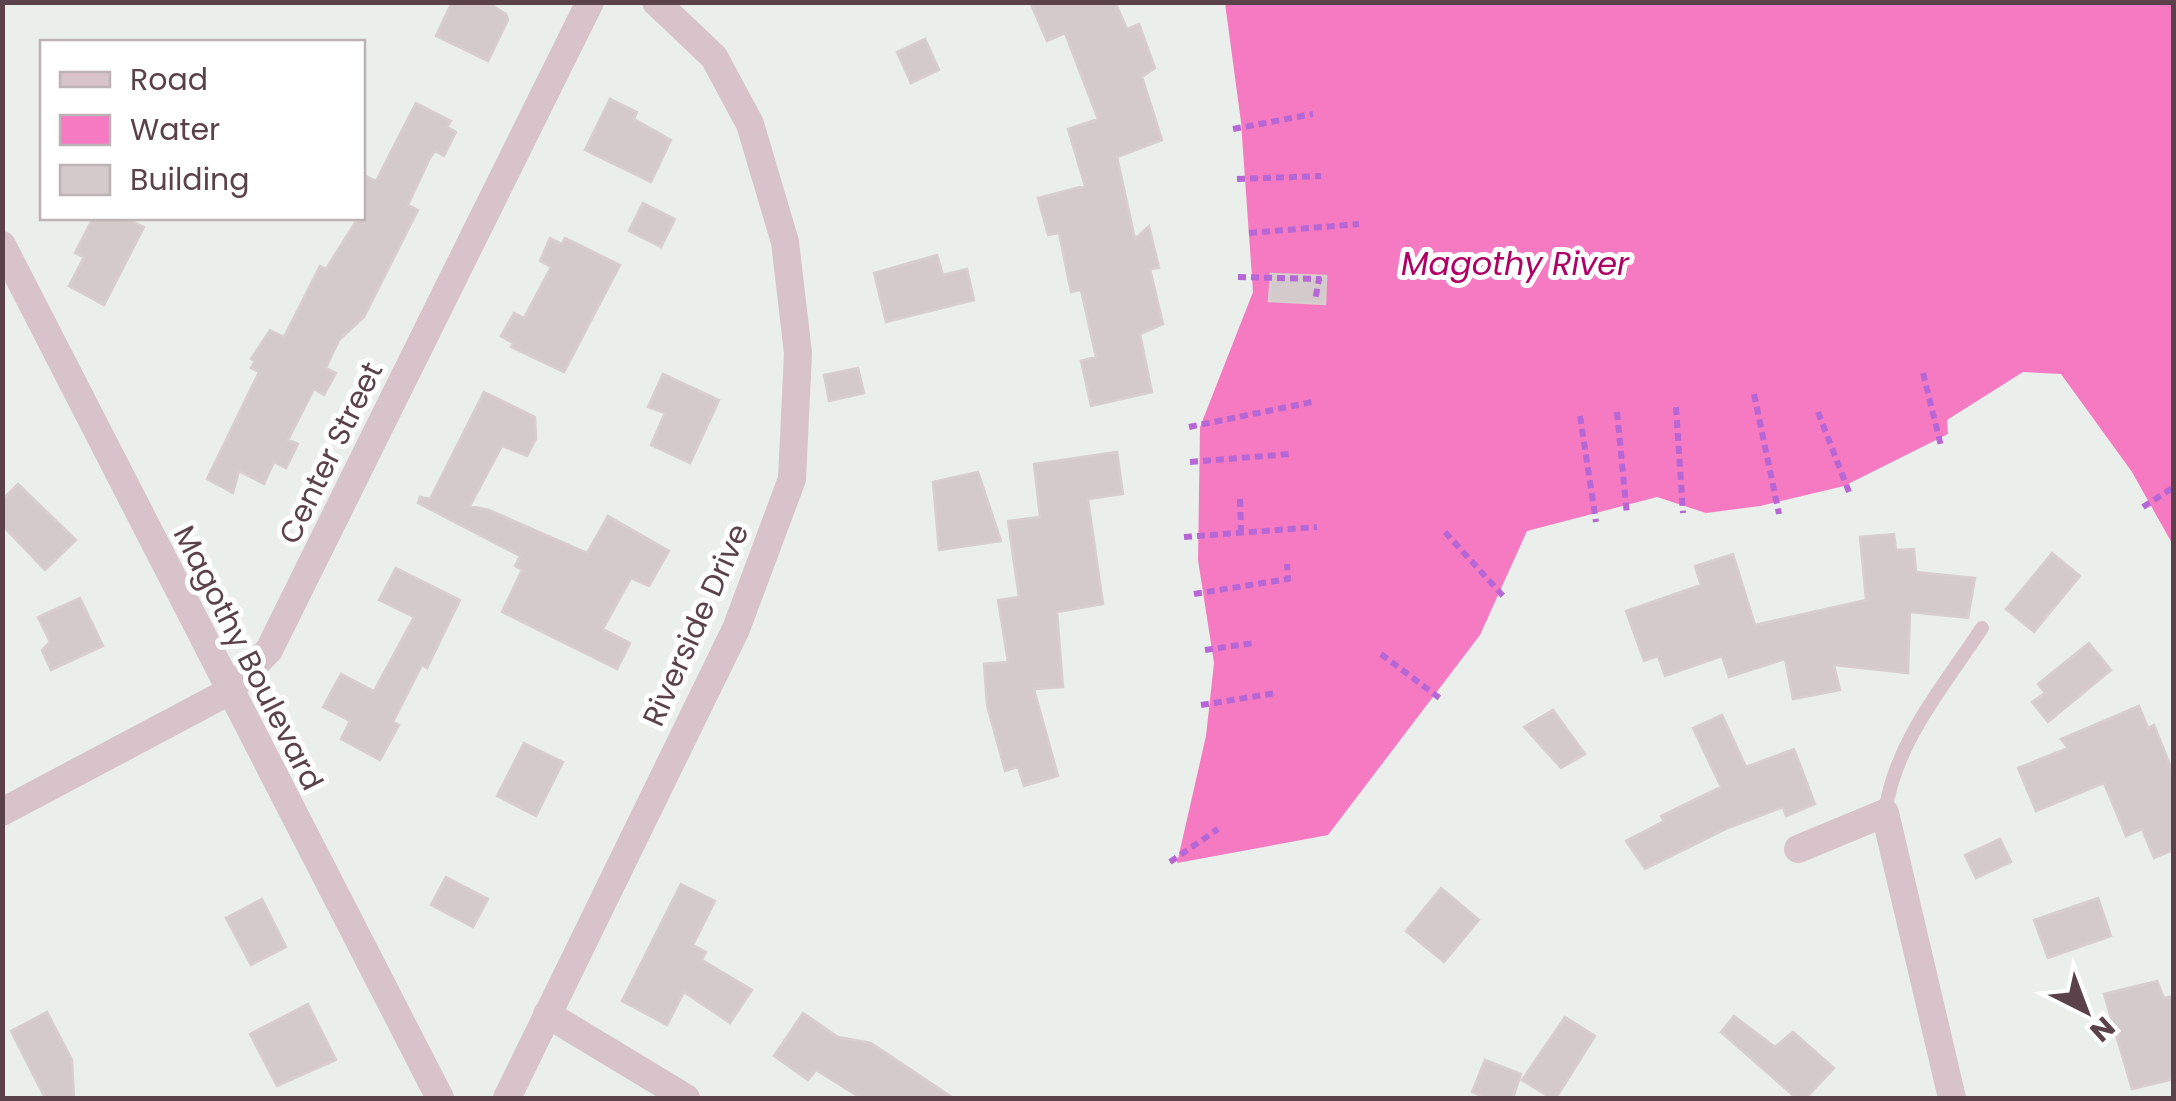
<svg xmlns="http://www.w3.org/2000/svg" width="2176" height="1101" font-family="Poppins,sans-serif">
<rect width="100%" height="100%" fill="#ebefec"/>
<!-- water -->
<path fill="#f67ac2" d="M 1225,3 L 2173,3 L 2173,545 L 2132,472 L 2061,374 L 2023,372 L 1947,420 L 1948,434 L 1844,486 L 1760,506 L 1706,513 L 1657,497 L 1527,531 L 1480,635 L 1328,835 L 1177,863 L 1206,736 L 1214,663 L 1198,560 L 1200,427 L 1253,292 L 1241,122 Z"/>
<!-- building -->
<path fill="#d4cacb" stroke="#d8cecf" stroke-width="2.5" d="M 452,2 L 487,2 L 506,14 L 508,20 L 488,61 L 436,36 Z
M 1030,2 L 1115,2 L 1127,29 L 1139,24 L 1155,68 L 1142,77 L 1162,140 L 1117,157 L 1135,239 L 1149,226 L 1159,268 L 1150,269 L 1163,324 L 1140,334 L 1152,392 L 1091,406 L 1081,361 L 1096,357 L 1081,290 L 1071,292 L 1059,233 L 1048,235 L 1038,198 L 1085,186 L 1068,129 L 1098,119 L 1065,33 L 1047,41 Z
M 925,39 L 939,70 L 911,83 L 897,52 Z
M 610,99 L 637,112 L 634,119 L 671,140 L 651,182 L 585,150 Z
M 416,103 L 451,121 L 447,127 L 456,132 L 444,156 L 435,151 L 430,158 L 408,205 L 418,210 L 364,317 L 339,340 L 326,368 L 336,373 L 324,395 L 314,389 L 288,440 L 298,444 L 286,468 L 274,462 L 264,484 L 239,471 L 233,493 L 207,479 L 259,372 L 251,368 L 255,361 L 251,359 L 270,330 L 284,337 L 320,266 L 326,269 L 358,218 L 362,218 L 362,174 L 376,181 Z
M 643,203 L 675,219 L 661,247 L 629,231 Z
M 93,218 L 125,218 L 144,227 L 104,305 L 69,286 L 84,257 L 75,253 Z
M 550,238 L 562,244 L 565,238 L 620,265 L 564,372 L 511,347 L 513,343 L 501,336 L 514,313 L 524,318 L 551,267 L 540,261 Z
M 937,255 L 943,275 L 967,269 L 974,300 L 886,322 L 874,273 Z
M 1271,274 L 1326,276 L 1325,304 L 1269,301 Z
M 858,368 L 864,393 L 829,401 L 824,375 Z
M 663,374 L 719,400 L 690,463 L 651,445 L 665,413 L 648,407 Z
M 484,392 L 535,417 L 536,439 L 527,456 L 502,446 L 470,506 L 489,510 L 587,553 L 608,516 L 669,551 L 649,586 L 631,578 L 603,629 L 630,643 L 617,669 L 502,612 L 522,570 L 515,566 L 520,556 L 418,503 L 420,497 L 430,499 Z
M 1117,452 L 1123,494 L 1088,499 L 1103,604 L 1057,612 L 1063,687 L 1034,689 L 1058,776 L 1024,786 L 1018,767 L 1005,771 L 987,705 L 984,664 L 1008,662 L 998,600 L 1019,597 L 1008,521 L 1040,517 L 1034,464 Z
M 978,472 L 1001,541 L 939,550 L 933,482 Z
M 18,484 L 76,540 L 45,570 L 2,525 L 2,500 Z
M 1894,534 L 1896,550 L 1914,549 L 1916,572 L 1975,578 L 1968,618 L 1910,612 L 1908,673 L 1834,665 L 1840,690 L 1793,699 L 1785,659 L 1729,677 L 1722,656 L 1665,676 L 1658,656 L 1644,661 L 1626,611 L 1701,585 L 1695,566 L 1733,554 L 1755,625 L 1866,600 L 1860,537 Z
M 2052,553 L 2080,576 L 2034,632 L 2006,609 Z
M 396,568 L 460,600 L 427,668 L 422,665 L 393,722 L 399,725 L 380,760 L 341,739 L 350,721 L 323,707 L 341,674 L 374,691 L 414,617 L 379,600 Z
M 80,598 L 103,646 L 51,670 L 42,650 L 50,642 L 38,617 Z
M 2089,643 L 2111,670 L 2048,722 L 2032,702 L 2045,693 L 2038,684 Z
M 2139,706 L 2148,728 L 2154,725 L 2174,775 L 2174,850 L 2154,858 L 2142,829 L 2126,836 L 2104,783 L 2036,811 L 2018,768 L 2068,748 L 2061,739 Z
M 1553,710 L 1585,754 L 1561,768 L 1524,727 Z
M 1722,715 L 1746,767 L 1794,749 L 1815,804 L 1786,816 L 1783,807 L 1728,828 L 1645,869 L 1626,841 L 1664,821 L 1661,816 L 1721,787 L 1693,728 Z
M 524,743 L 563,762 L 536,816 L 497,796 Z
M 2000,839 L 2011,862 L 1976,878 L 1965,855 Z
M 446,877 L 488,899 L 473,927 L 431,905 Z
M 681,884 L 715,901 L 693,945 L 706,952 L 702,960 L 752,990 L 730,1023 L 684,992 L 667,1025 L 622,1001 Z
M 1441,888 L 1479,920 L 1444,962 L 1406,931 Z
M 2098,898 L 2111,936 L 2048,958 L 2034,920 Z
M 262,899 L 286,947 L 251,965 L 226,918 Z
M 2157,981 L 2164,998 L 2174,996 L 2174,1079 L 2132,1089 L 2104,994 Z
M 308,1004 L 336,1060 L 277,1086 L 250,1034 Z
M 47,1012 L 72,1060 L 74,1098 L 45,1098 L 11,1031 Z
M 803,1013 L 838,1037 L 871,1043 L 953,1098 L 861,1098 L 816,1070 L 808,1080 L 774,1056 Z
M 1734,1016 L 1775,1047 L 1793,1032 L 1834,1068 L 1806,1098 L 1796,1098 L 1721,1032 Z
M 1565,1017 L 1595,1036 L 1556,1098 L 1551,1098 L 1522,1080 Z
M 1485,1060 L 1521,1074 L 1513,1098 L 1486,1098 L 1472,1092 Z"/>
<g fill="none" stroke-linecap="round" stroke-linejoin="round">
<!-- path -->
<path stroke="#b667d5" stroke-width="6" stroke-dasharray="8 5" stroke-linecap="butt" d="M 1233,129 L 1313,114
M 1237,179 L 1321,176
M 1249,233 L 1359,224
M 1238,277 L 1319,279 L 1315,301
M 1923,373 L 1941,446
M 1754,394 L 1779,514
M 1676,407 L 1683,513
M 1617,412 L 1627,515
M 1818,412 L 1849,492
M 1580,416 L 1596,522
M 1189,427 L 1312,402
M 1190,462 L 1290,454
M 1240,499 L 1241,532
M 2143,507 L 2174,487
M 1445,532 L 1504,597
M 1184,537 L 1317,527
M 1194,594 L 1288,579 L 1287,564
M 1205,650 L 1254,643
M 1381,654 L 1442,700
M 1201,705 L 1276,693
M 1170,862 L 1218,829"/>
<!-- lane -->
<path stroke="#d8c3ca" stroke-width="14" d="M 1885,813 C 1895,742 1943,687 1982,628"/>
<!-- street -->
<path stroke="#d8c3ca" stroke-width="28" d="M 2,245 L 440,1098
M 2,812 L 228,692 L 269,650 L 590,2
M 1798,849 L 1885,813 L 1952,1098
M 547,1014 L 686,1098
M 507,1098 L 736,629 L 792,479 L 798,353 L 785,242 L 750,124 L 714,57 L 656,2"/>
</g>
<g text-anchor="middle" stroke-width="10" stroke-linejoin="round" paint-order="stroke">
<!-- street labels -->
<g font-size="30" fill="#5b424a" stroke="#fff">
<text transform="translate(331 453) rotate(-64)" y="10">Center Street</text>
<text transform="translate(696 625) rotate(-66)" y="10">Riverside Drive</text>
<text transform="translate(248 658) rotate(63)" y="10">Magothy Boulevard</text>
</g>
<!-- water labels -->
<g font-size="32" font-style="italic" fill="#b00066" stroke="#fff">
<text x="1515" y="275">Magothy River</text>
</g>
</g>
<!-- border -->
<rect width="2176" height="1101" fill="none" stroke="#5b424a" stroke-width="10"/>
<!-- legend -->
<rect x="40" y="40" width="325" height="180" fill="#ffffff" stroke="#bdb3b7" stroke-width="2.5"/>
<rect x="60" y="72" width="50" height="15" fill="#d8c3ca" stroke="#bdb3b7" stroke-width="2.5"/>
<text x="130" y="90" font-size="30" fill="#5b424a">Road</text>
<rect x="60" y="115" width="50" height="30" fill="#f67ac2" stroke="#bdb3b7" stroke-width="2.5"/>
<text x="130" y="140" font-size="30" fill="#5b424a">Water</text>
<rect x="60" y="165" width="50" height="30" fill="#d4cacb" stroke="#bdb3b7" stroke-width="2.5"/>
<text x="130" y="190" font-size="30" fill="#5b424a">Building</text>
<!-- north arrow -->
<g transform="translate(2086 1011) rotate(138)" stroke="#ffffff" stroke-width="8" paint-order="stroke">
<path d="M0-8L18 38L0 25L-18 38Z" fill="#5b424a"/>
<text y="-15" font-size="28" font-weight="bold" text-anchor="middle" fill="#5b424a">N</text>
</g>
</svg>
